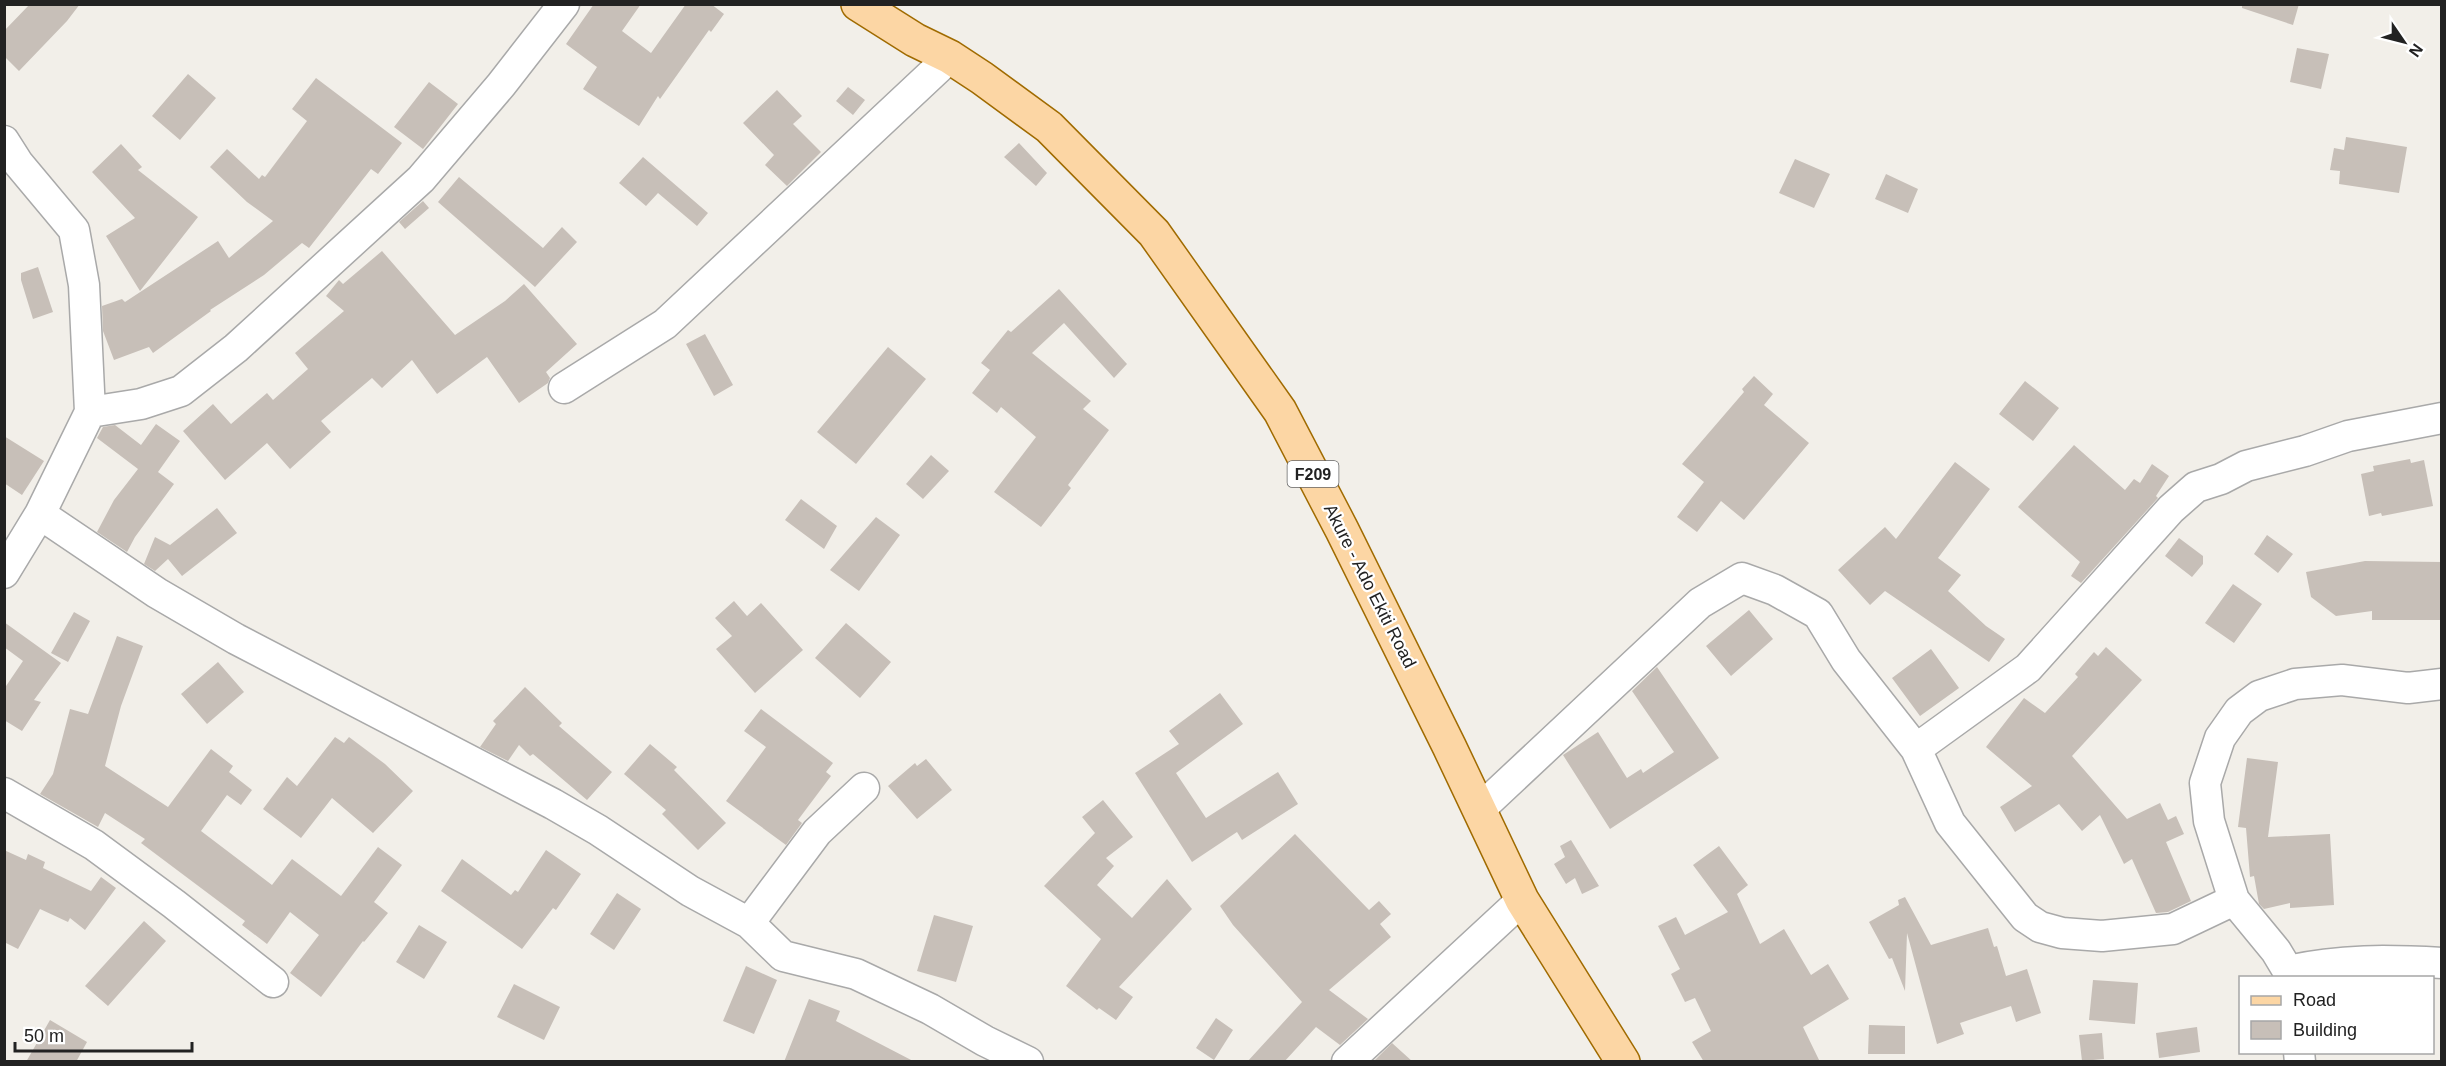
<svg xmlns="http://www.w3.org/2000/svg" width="2446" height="1066" font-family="Helvetica,sans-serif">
<rect width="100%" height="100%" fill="#f2efe9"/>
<!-- building -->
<path fill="#c7bfb8" d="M 30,4 L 80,4 L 67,21 L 19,71 L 4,56 L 4,31 Z
M 594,4 L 641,4 L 622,31 L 651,53 L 686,4 L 711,4 L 724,14 L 711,32 L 709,30 L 660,99 L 658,96 L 639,126 L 583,89 L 597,67 L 566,44 Z
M 2242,4 L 2299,4 L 2293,25 L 2242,8 Z
M 2297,48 L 2329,54 L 2321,89 L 2290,82 Z
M 188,74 L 216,98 L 180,140 L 152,116 Z
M 316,78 L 402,143 L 378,174 L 371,169 L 309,248 L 302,243 L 264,275 L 210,310 L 211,311 L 153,353 L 149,347 L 114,360 L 103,331 L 102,306 L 122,299 L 125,302 L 218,241 L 229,258 L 273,221 L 247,202 L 210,167 L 227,149 L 259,179 L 262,175 L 265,177 L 307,121 L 292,109 Z
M 429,82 L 458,104 L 423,149 L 394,127 Z
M 848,87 L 865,100 L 853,115 L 836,101 Z
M 777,90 L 802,116 L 793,124 L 821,152 L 787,186 L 765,165 L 774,155 L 743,123 Z
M 2346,137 L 2407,147 L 2399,193 L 2339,184 L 2340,171 L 2330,170 L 2334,148 L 2344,150 Z
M 1019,143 L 1047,173 L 1036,186 L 1004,157 Z
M 121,144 L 142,167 L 138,170 L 198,217 L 140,291 L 106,236 L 135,218 L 92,172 Z
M 643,157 L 708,213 L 697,226 L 658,193 L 646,206 L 619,183 Z
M 1795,159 L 1830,174 L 1814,208 L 1779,193 Z
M 1886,174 L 1918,189 L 1908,213 L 1875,199 Z
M 459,177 L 543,248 L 562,227 L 577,242 L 535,287 L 438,202 Z
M 423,201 L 429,208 L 405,229 L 399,222 Z
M 382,251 L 455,335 L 505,301 L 524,284 L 577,344 L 546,372 L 550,378 L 548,383 L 519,403 L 487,357 L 437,394 L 412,360 L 382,388 L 372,378 L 321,421 L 331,432 L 290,469 L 267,443 L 225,480 L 183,431 L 213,404 L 231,424 L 267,393 L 273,400 L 308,369 L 295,353 L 344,311 L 326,296 L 339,280 L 343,284 Z
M 38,267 L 53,312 L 33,319 L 21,280 L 21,273 Z
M 1059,289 L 1127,364 L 1114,378 L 1064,323 L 1032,353 L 1091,401 L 1083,409 L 1109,430 L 1068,485 L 1071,488 L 1041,527 L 994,492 L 1036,437 L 1001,407 L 997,413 L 972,393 L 990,370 L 981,363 L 1008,330 L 1011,332 Z
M 705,334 L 733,385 L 714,396 L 686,344 Z
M 888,347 L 926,379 L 856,464 L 817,432 Z
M 1754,376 L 1773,394 L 1764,405 L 1809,443 L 1744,520 L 1721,501 L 1697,532 L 1677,517 L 1704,482 L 1682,464 L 1744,392 L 1742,389 Z
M 2025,381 L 2059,408 L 2033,441 L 1999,414 Z
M 156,424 L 180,441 L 158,472 L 174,484 L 135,537 L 127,552 L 97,532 L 114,500 L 138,469 L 97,438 L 103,427 L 115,425 L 141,445 Z
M 4,436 L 44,461 L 22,495 L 4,483 Z
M 2074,445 L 2125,490 L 2134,479 L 2140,483 L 2152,464 L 2169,476 L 2156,496 L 2158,498 L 2081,583 L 2071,576 L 2080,562 L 2018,507 Z
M 931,455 L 949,471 L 923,499 L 906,484 Z
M 2410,459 L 2411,463 L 2424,460 L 2433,506 L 2382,516 L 2381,513 L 2369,516 L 2361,474 L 2374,471 L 2373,466 Z
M 1955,462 L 1990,489 L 1938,558 L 1961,575 L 1948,591 L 1986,626 L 2005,639 L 1989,662 L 1885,591 L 1870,605 L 1838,570 L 1885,527 L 1896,539 Z
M 801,499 L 837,526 L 824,549 L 785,520 Z
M 217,508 L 237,533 L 182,576 L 168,559 L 155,571 L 144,564 L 155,537 L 170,545 Z
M 876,517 L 900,535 L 859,591 L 830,570 Z
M 2267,535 L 2293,554 L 2278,573 L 2254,554 Z
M 2179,538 L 2203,556 L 2203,564 L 2192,577 L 2165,556 Z
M 2365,561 L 2442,562 L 2442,620 L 2372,620 L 2372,611 L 2336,616 L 2311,597 L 2306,572 Z
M 2233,584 L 2262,604 L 2234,643 L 2205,623 Z
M 734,601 L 747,616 L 761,603 L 803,650 L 755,693 L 716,649 L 732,636 L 715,618 Z
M 1749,610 L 1773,639 L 1731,676 L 1706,646 Z
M 74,612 L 90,621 L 68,662 L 51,653 Z
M 4,622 L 61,663 L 34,700 L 41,702 L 22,731 L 4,720 L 4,689 L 23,661 L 4,647 Z
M 846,623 L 891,662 L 860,698 L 815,658 Z
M 117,636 L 143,646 L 121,706 L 105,766 L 168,807 L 211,749 L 233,766 L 229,772 L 252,790 L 241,805 L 227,795 L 201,831 L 272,885 L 292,859 L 341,896 L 378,847 L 402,865 L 374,902 L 388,913 L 364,942 L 363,941 L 321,997 L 290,973 L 319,935 L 290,912 L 267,944 L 242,925 L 245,921 L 141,843 L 145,839 L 105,813 L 98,827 L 40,794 L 53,774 L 70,709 L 88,714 Z
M 2106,647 L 2142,680 L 2072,756 L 2127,819 L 2160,803 L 2168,820 L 2176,816 L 2184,834 L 2166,842 L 2191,901 L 2168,912 L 2156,913 L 2132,859 L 2124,864 L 2100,815 L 2082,831 L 2059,804 L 2015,832 L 2000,807 L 2032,786 L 1986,747 L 2024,698 L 2045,713 L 2078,677 L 2075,674 L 2094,652 L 2098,656 Z
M 1931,649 L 1959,688 L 1920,716 L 1892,678 Z
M 218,662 L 244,692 L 207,724 L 181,694 Z
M 1657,667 L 1719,758 L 1610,829 L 1563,755 L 1598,732 L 1627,778 L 1641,769 L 1643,773 L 1674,752 L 1632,691 Z
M 525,687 L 562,723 L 559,726 L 612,772 L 587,800 L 533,754 L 530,756 L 519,745 L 508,761 L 480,747 L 496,724 L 493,721 Z
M 1220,693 L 1243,724 L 1176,773 L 1206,818 L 1278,772 L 1298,804 L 1242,840 L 1237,832 L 1192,862 L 1135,773 L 1179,744 L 1169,731 Z
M 761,709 L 833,763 L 826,772 L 831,776 L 798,820 L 802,823 L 786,845 L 726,801 L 766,747 L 744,731 Z
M 335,737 L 344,743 L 349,737 L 385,764 L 413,791 L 373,833 L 332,798 L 301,838 L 263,809 L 287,777 L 297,786 Z
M 650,744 L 677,767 L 674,770 L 726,823 L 698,850 L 662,814 L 666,810 L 624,774 Z
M 2247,758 L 2278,762 L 2268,837 L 2330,834 L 2334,905 L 2290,908 L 2290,903 L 2264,909 L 2259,904 L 2254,876 L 2250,877 L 2246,828 L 2238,827 Z
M 926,759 L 952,790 L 917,819 L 888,786 L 915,763 L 917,766 Z
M 1103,800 L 1133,837 L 1106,858 L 1114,866 L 1097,885 L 1132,918 L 1167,879 L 1192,909 L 1119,987 L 1133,997 L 1116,1020 L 1099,1008 L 1097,1010 L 1066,986 L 1101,939 L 1044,886 L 1095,833 L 1082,817 Z
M 1295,834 L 1369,910 L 1379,901 L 1391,914 L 1380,924 L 1391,937 L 1329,990 L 1368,1019 L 1340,1045 L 1316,1027 L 1284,1062 L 1247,1062 L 1302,1002 L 1233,925 L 1220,906 Z
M 1571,840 L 1599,886 L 1582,894 L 1575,878 L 1566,884 L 1554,864 L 1565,857 L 1560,846 Z
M 1719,846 L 1748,885 L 1737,894 L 1760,944 L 1784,929 L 1811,975 L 1828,964 L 1849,999 L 1803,1027 L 1820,1062 L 1704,1062 L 1692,1042 L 1711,1031 L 1695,998 L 1685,1002 L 1671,974 L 1680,969 L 1658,926 L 1676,917 L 1685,935 L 1728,912 L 1693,865 Z
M 4,850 L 26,860 L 28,854 L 45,862 L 43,868 L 91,891 L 101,877 L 116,888 L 85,930 L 70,918 L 68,922 L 40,909 L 18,949 L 4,942 Z
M 546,850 L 581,874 L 556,910 L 553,908 L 522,949 L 441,891 L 462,859 L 511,895 L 515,890 L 518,892 Z
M 617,893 L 641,909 L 614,950 L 590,934 Z
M 1905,897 L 1931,945 L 1988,928 L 1994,947 L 1997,946 L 2006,976 L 2027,969 L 2041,1013 L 2016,1022 L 2011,1006 L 1960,1023 L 1964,1034 L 1937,1044 L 1907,933 L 1905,991 L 1892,958 L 1889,959 L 1869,922 L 1899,905 L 1898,900 Z
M 934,915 L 973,926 L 956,982 L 917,971 Z
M 144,921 L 166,941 L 108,1006 L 85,986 Z
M 419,925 L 447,942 L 424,979 L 396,962 Z
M 746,966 L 777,980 L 754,1034 L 723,1021 Z
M 2093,980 L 2138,983 L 2135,1024 L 2089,1020 Z
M 514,984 L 560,1007 L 544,1040 L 497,1017 Z
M 809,999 L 840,1011 L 836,1021 L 915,1062 L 784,1062 Z
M 1216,1018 L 1233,1030 L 1214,1060 L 1196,1048 Z
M 50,1020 L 87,1042 L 76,1062 L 26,1062 Z
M 1869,1025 L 1905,1026 L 1905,1054 L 1868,1054 Z
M 2197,1027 L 2200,1052 L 2159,1058 L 2156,1033 Z
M 2102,1033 L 2104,1059 L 2082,1061 L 2079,1035 Z
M 1392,1043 L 1413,1062 L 1373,1062 Z"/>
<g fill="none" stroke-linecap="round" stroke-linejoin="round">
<!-- minor casing -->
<g stroke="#a9a9a9" stroke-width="33">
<path id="minor" d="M 4,141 L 18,163 L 74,230 L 84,285 L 90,412 L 40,514 L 4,573
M 564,388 L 665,324 L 950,57
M 90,412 L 141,404 L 181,391 L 236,348 L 421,179 L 501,85 L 564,4
M 40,514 L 157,593 L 236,639 L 553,804 L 598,830 L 690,891 L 749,923 L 783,956 L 856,974 L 930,1009 L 985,1041 L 1028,1062
M 1916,749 L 2028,668 L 2171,509 L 2196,487 L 2221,479 L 2246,466 L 2305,451 L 2348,436 L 2442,418
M 4,793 L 94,845 L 174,904 L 273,982
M 1480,809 L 1700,603 L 1742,578 L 1775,590 L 1818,614 L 1846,660 L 1916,749 L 1950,823 L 2025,917 L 2040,927 L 2062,933 L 2102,936 L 2173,929 L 2234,900
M 749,923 L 817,832 L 864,788
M 2288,971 C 2339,959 2389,960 2442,963
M 2289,978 L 2288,971 L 2276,951 L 2234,900 L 2209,821 L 2205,783 L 2220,738 L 2239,711 L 2259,696 L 2295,684 L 2342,680 L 2408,688 L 2442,684
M 2299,1052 L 2300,1062
M 1347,1062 L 1522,900"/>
</g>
<!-- major casing -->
<g stroke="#a06b00" stroke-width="36">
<path id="major" d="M 858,4 L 915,40 L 950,57 L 982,78 L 1049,127 L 1154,233 L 1280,411 L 1342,530 L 1449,746 L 1522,900 L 1623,1062"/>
</g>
<!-- minor -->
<use href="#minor" stroke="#fff" stroke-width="30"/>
<!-- major -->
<use href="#major" stroke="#fcd6a4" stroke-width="33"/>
</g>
<g text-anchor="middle" stroke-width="4.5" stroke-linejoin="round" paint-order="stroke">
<!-- shield labels -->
<rect fill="#fff" stroke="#646464" stroke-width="1.5" x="1287.5" y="461" width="51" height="26" rx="4.5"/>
<g font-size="16" font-weight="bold" fill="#222">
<text x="1313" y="480">F209</text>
</g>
<!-- street labels -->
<g font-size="18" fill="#222" stroke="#fff">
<text transform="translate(1370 586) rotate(63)" y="6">Akure - Ado Ekiti Road</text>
</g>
</g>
<!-- border -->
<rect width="2446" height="1066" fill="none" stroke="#222222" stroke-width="12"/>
<!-- legend -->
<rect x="2239" y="976" width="195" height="78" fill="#ffffff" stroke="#a7a7a7" stroke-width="1.5"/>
<rect x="2251" y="996" width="30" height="9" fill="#fcd6a4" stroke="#a7a7a7" stroke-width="1.5"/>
<text x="2293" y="1006" font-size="18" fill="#222222">Road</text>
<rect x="2251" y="1021" width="30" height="18" fill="#c7bfb8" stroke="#a7a7a7" stroke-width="1.5"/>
<text x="2293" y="1036" font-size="18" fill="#222222">Building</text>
<!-- north arrow -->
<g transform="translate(2404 42) rotate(125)" stroke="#ffffff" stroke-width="4.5" paint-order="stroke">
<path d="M0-4.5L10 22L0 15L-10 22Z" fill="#222222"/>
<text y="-9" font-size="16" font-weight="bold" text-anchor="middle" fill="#222222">N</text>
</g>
<!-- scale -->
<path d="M15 1042v9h177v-9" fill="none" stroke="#222222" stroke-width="3"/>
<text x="24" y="1042" font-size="18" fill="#222222" stroke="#ffffff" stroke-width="4.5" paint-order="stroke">50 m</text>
</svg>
